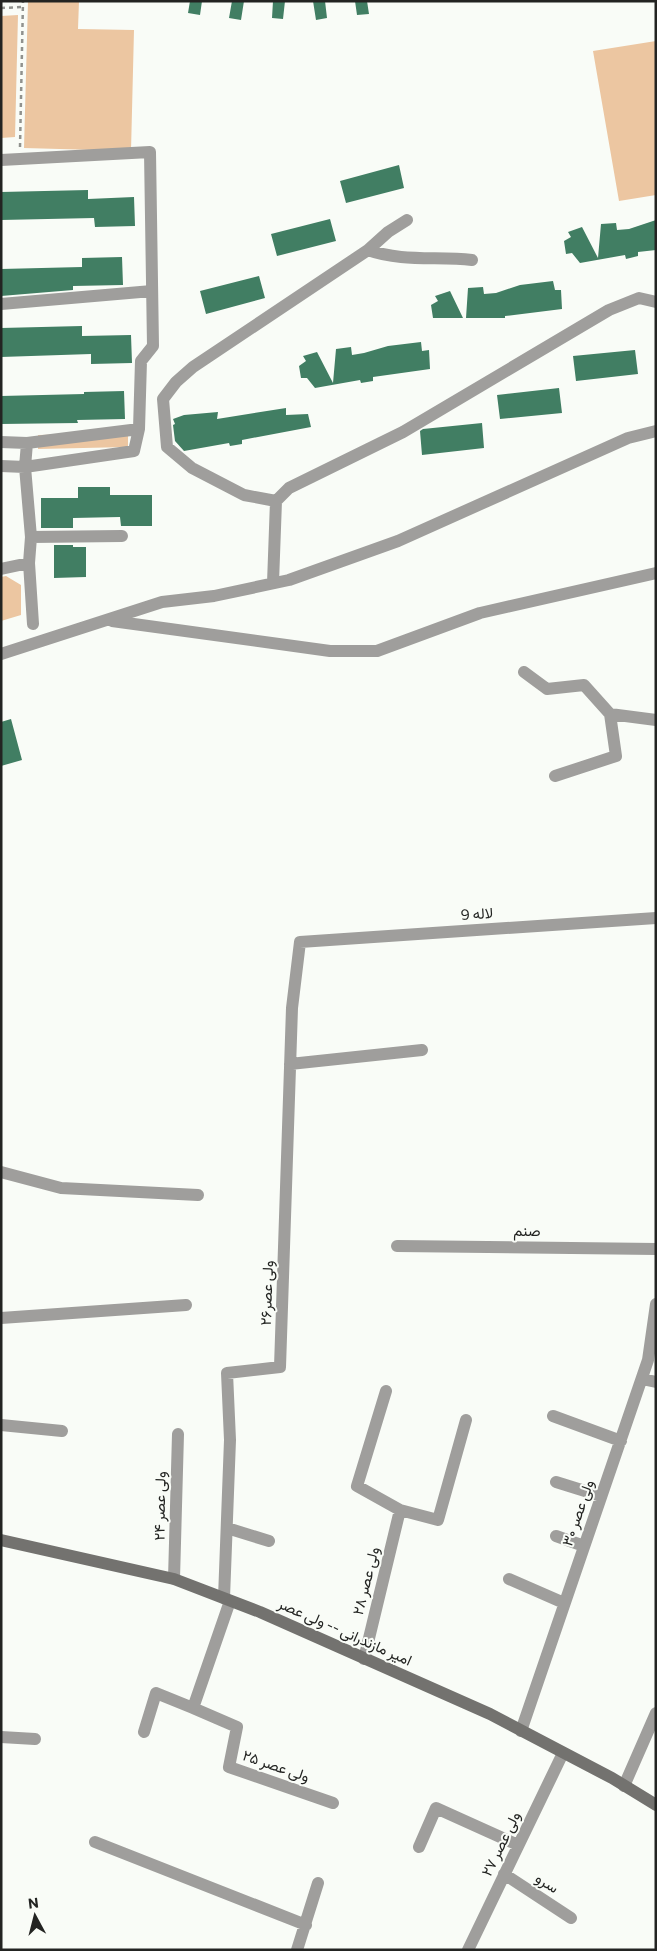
<svg xmlns="http://www.w3.org/2000/svg" width="657" height="1951" font-family="Commissioner,Vazirmatn,sans-serif">
<rect width="100%" height="100%" fill="#f9fcf7"/>
<!-- green -->
<path fill="#ecc6a1" d="M 28,1 L 79,1 L 78,29 L 134,30 L 131,151 L 24,148 Z
M 18,15 L 15,137 L 1,138 L 1,16 Z
M 656,41 L 656,195 L 619,201 L 593,51 Z
M 128,433 L 128,447 L 38,449 L 38,435 Z
M 6,576 L 21,585 L 21,615 L 1,621 L 1,577 Z"/>
<!-- building -->
<path fill="#417e63" d="M 190,1 L 202,1 L 200,15 L 188,13 Z
M 232,1 L 244,1 L 241,20 L 229,18 Z
M 273,1 L 285,1 L 283,19 L 272,18 Z
M 313,1 L 325,1 L 327,18 L 316,20 Z
M 355,1 L 367,1 L 369,14 L 357,15 Z
M 399,165 L 404,188 L 346,203 L 340,181 Z
M 88,190 L 88,199 L 134,197 L 135,226 L 95,227 L 94,218 L 1,220 L 1,192 Z
M 330,219 L 336,241 L 277,256 L 271,234 Z
M 656,220 L 656,250 L 638,252 L 638,256 L 626,259 L 625,255 L 580,263 L 572,253 L 566,254 L 564,241 L 571,237 L 568,232 L 582,227 L 598,258 L 601,224 L 616,223 L 617,230 L 629,229 Z
M 122,257 L 123,285 L 73,286 L 73,290 L 1,296 L 1,269 L 82,267 L 82,258 Z
M 259,276 L 265,298 L 206,314 L 200,291 Z
M 553,281 L 555,290 L 561,290 L 562,309 L 505,316 L 505,318 L 466,318 L 468,288 L 483,287 L 484,294 L 496,293 L 520,285 Z
M 450,291 L 463,318 L 433,318 L 431,305 L 438,301 L 435,296 Z
M 82,326 L 82,336 L 131,335 L 132,363 L 91,364 L 91,354 L 1,357 L 1,328 Z
M 421,342 L 422,351 L 429,350 L 430,369 L 373,377 L 373,381 L 361,383 L 360,380 L 315,388 L 307,378 L 301,378 L 299,366 L 306,361 L 303,356 L 317,352 L 333,383 L 336,349 L 351,347 L 352,355 L 364,353 L 388,346 Z
M 635,350 L 638,374 L 576,381 L 573,356 Z
M 559,388 L 562,413 L 500,419 L 497,395 Z
M 124,391 L 125,419 L 77,420 L 78,423 L 1,424 L 1,396 L 84,394 L 84,392 Z
M 286,408 L 286,415 L 308,414 L 311,427 L 242,440 L 242,444 L 230,446 L 229,443 L 184,451 L 175,441 L 173,425 L 175,424 L 173,419 L 184,415 L 218,412 L 217,419 Z
M 482,423 L 484,448 L 422,455 L 420,431 L 423,429 Z
M 78,487 L 110,487 L 110,495 L 152,495 L 152,526 L 121,526 L 120,517 L 73,518 L 73,528 L 41,528 L 41,498 L 78,498 Z
M 54,545 L 73,545 L 73,547 L 86,547 L 86,577 L 54,578 Z
M 11,719 L 22,760 L 1,766 L 1,722 Z"/>
<g fill="none" stroke-linecap="round" stroke-linejoin="round">
<!-- path -->
<path stroke="#90928e" stroke-width="2.5" stroke-dasharray="4 4" stroke-linecap="butt" d="M 1,8 L 23,7
M 20,147 L 23,1"/>
<!-- minor -->
<path stroke="#9f9e9c" stroke-width="12" d="M 1,160 L 150,152 L 153,346 L 141,361 L 139,429 L 134,451 L 25,467 L 1,466
M 368,250 C 402,262 437,256 472,260
M 1,304 L 152,291
M 1,442 L 27,443 L 139,429
M 27,443 L 25,467 L 31,537 L 29,563 L 33,624
M 276,501 L 244,495 L 192,468 L 167,447 L 163,399 L 176,382 L 193,367 L 368,250 L 388,232 L 407,220
M 31,537 L 122,536
M 1,569 L 29,563
M 273,583 L 276,501 L 289,488 L 403,432 L 609,310 L 639,298 L 656,302
M 112,621 L 330,651 L 377,651 L 480,613 L 656,573
M 1,654 L 162,602 L 214,596 L 289,580 L 398,541 L 628,438 L 656,431
M 524,672 L 547,689 L 584,685 L 610,714 L 656,720
M 555,776 L 616,756 L 610,714
M 290,1064 L 422,1050
M 1,1172 L 61,1188 L 198,1195
M 397,1246 L 656,1249
M 1,1318 L 186,1305
M 642,1379 L 656,1382
M 386,1391 L 357,1486 L 400,1510 L 438,1520 L 466,1420
M 553,1416 L 621,1441
M 1,1425 L 62,1431
M 556,1482 L 601,1496
M 227,1528 L 269,1541
M 556,1536 L 584,1546
M 174,1579 L 178,1434
M 509,1579 L 564,1603
M 224,1598 L 230,1440 L 227,1373 L 280,1367 L 292,1008 L 300,942 L 656,918
M 230,1601 L 193,1708 L 237,1727 L 229,1767 L 333,1803
M 364,1659 L 400,1510
M 521,1731 L 648,1360 L 656,1304
M 144,1732 L 156,1693 L 193,1708
M 1,1737 L 35,1739
M 624,1786 L 656,1713
M 95,1842 L 306,1925
M 419,1847 L 436,1808 L 518,1845
M 504,1874 L 571,1918
M 297,1950 L 318,1883
M 468,1950 L 563,1753"/>
<!-- secondary -->
<path stroke="#73726f" stroke-width="12" d="M 1,1540 L 174,1579 L 260,1612 L 490,1714 L 612,1778 L 656,1805"/>
</g>
<g text-anchor="middle" stroke-width="4" stroke-linejoin="round" paint-order="stroke">
<!-- street labels -->
<g font-size="15" fill="#232422" stroke="#f9fcf7">
<text transform="translate(477 914) rotate(-4)" y="5">لاله 9</text>
<text transform="translate(527 1231) rotate(1)" y="5">صنم</text>
<text transform="translate(267 1293) rotate(-88)" y="5">ولی عصر۲۶</text>
<text transform="translate(160 1506) rotate(-89)" y="5">ولی عصر ۲۴</text>
<text transform="translate(578 1513) rotate(-71)" y="5">ولی عصر ۳۰</text>
<text transform="translate(366 1581) rotate(-76)" y="5">ولی عصر ۲۸</text>
<text transform="translate(345 1632) rotate(24)" y="5">امیر مازندرانی -- ولی عصر</text>
<text transform="translate(276 1766) rotate(19)" y="5">ولی عصر ۲۵</text>
<text transform="translate(501 1844) rotate(-64)" y="5">ولی عصر ۲۷</text>
<text transform="translate(547 1883) rotate(33)" y="5">سرو</text>
</g>
</g>
<!-- border -->
<rect width="657" height="1951" fill="none" stroke="#232422" stroke-width="5"/>
<!-- north arrow -->
<g transform="translate(35 1916) rotate(353)" stroke="#f9fcf7" stroke-width="4" paint-order="stroke">
<path d="M0-4L9 19L0 12L-9 19Z" fill="#232422"/>
<text y="-8" font-size="14" font-weight="bold" text-anchor="middle" fill="#232422">N</text>
</g>
</svg>
